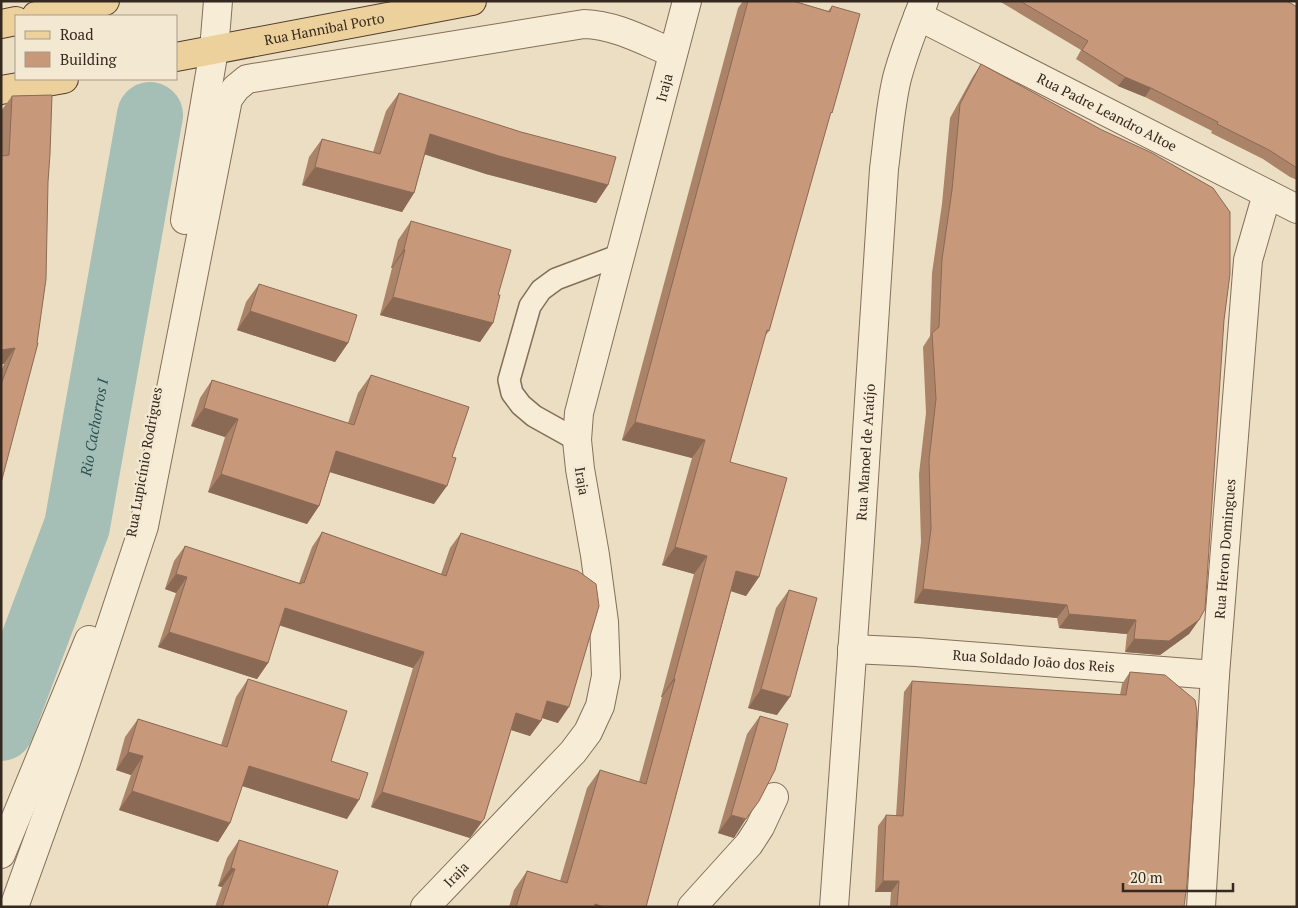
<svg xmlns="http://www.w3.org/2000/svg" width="1298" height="908" font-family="'PT Serif',serif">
<rect width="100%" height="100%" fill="#ebdec3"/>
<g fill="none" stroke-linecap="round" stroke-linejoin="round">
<!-- river -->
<path stroke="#a5beb6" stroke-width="66" id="s1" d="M 1,728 L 77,526 L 150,115"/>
<!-- service casing -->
<g stroke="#846f5b" stroke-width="24">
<path id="service" d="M 577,440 L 534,416 L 521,405 L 512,393 L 509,380 L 530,306 L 541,290 L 556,279 L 620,255"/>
</g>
<!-- minor casing -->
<g stroke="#846f5b" stroke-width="30">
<g id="minor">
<path id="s2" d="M 918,16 L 1297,209"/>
<path d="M 185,220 L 214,50"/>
<path id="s3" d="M 852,649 L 916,652 L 1215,675"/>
<path d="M 1,854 L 89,640"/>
<path d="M 14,907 L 66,762 L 144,526 L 228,99 L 236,88 L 247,79 L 584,24 C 616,25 644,41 673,53"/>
<path id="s4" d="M 425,907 L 573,752 L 588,732 L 600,706 L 606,676 L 604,622 L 595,555 L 580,469 L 577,440 L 579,413 L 687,1"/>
<path d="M 692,907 L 749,844 L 760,827 L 774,797"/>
<path id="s5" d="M 1201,907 L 1215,675 L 1248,260 L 1267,194"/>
</g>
</g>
<!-- tertiary casing -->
<g stroke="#846f5b" stroke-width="30">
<g id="tertiary">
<path d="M 214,50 L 218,1"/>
<path id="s6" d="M 834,907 L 858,571 L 884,169 C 888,139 890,107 897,78 C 904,52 914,26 924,1"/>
</g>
</g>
<!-- primary casing -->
<g stroke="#523e2f" stroke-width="30">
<g id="primary">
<path d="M 36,16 L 105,1"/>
<path d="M 1,24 L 16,21"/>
<path id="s7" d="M 176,57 L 472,1"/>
<path d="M 1,90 L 64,79"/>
</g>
</g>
<!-- service -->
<use href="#service" stroke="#f7ecd5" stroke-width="21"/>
<!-- minor -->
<use href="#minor" stroke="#f7ecd5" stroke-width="28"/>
<!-- tertiary -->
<use href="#tertiary" stroke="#f7ecd5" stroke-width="28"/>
<!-- primary -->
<use href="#primary" stroke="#edd19c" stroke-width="28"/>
</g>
<!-- wall -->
<path fill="#ab8369" d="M 743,1 L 793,1 L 828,11 L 832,6 L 829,117 L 769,331 L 765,336 L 730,462 L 759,577 L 746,596 L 731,591 L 646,907 L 509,907 L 514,890 L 527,871 L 560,881 L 587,788 L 600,770 L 639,782 L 662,697 L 661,697 L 694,574 L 662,565 L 692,458 L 622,440 L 738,8 Z
M 999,1 L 1287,1 L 1297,7 L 1297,180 L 1290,177 L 1263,159 L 1211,133 L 1212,131 L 1145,97 L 1118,86 L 1076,59 L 1081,50 Z
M 981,64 L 1224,320 L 1199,620 L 1189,634 L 1160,655 L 1125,652 L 1127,634 L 1059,628 L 1057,618 L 914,603 L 921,542 L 919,474 L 926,413 L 923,347 L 930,336 L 932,273 L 942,204 L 950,118 L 972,78 Z
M 399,93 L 608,185 L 596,203 L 486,174 L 425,154 L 414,193 L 402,212 L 302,185 L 309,157 L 322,139 L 373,152 L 386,111 Z
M 52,95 L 1,483 L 1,371 L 4,364 L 1,364 L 1,111 L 12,96 Z
M 411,221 L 498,295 L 493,323 L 480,342 L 380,315 L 392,268 L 391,268 L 398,240 Z
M 259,284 L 348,343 L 335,362 L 237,330 L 246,302 Z
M 371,375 L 434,504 L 330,472 L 319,506 L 307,524 L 208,492 L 225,437 L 191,426 L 200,398 L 212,380 L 348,423 L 358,393 Z
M 322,532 L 441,574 L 450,548 L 461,533 L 558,723 L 542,718 L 541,721 L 530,736 L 511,730 L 484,819 L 470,838 L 371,807 L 413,668 L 280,625 L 268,663 L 257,679 L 158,647 L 176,593 L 165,589 L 174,561 L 185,546 L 299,583 L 312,547 Z
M 789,590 L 777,715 L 748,708 L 776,608 Z
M 1130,672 L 1184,907 L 890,907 L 891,892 L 875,892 L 878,826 L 886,815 L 896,816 L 904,692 L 912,681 L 1120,695 L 1122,684 Z
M 248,679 L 331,761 L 347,819 L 242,786 L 230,823 L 218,842 L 119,810 L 131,775 L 116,770 L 125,737 L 138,719 L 221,745 L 236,697 Z
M 760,716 L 734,838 L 718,833 L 747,734 Z
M 239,840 L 327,907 L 215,907 L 222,887 L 218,886 L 227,858 Z"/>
<!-- shaded-wall -->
<path fill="#8b6a55" d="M 1125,77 L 1151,88 L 1145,97 L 1118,86 Z
M 430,134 L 608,185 L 596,203 L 486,174 L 417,152 Z
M 315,167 L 414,193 L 402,212 L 302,185 Z
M 404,249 L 405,250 L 392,268 L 391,268 Z
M 393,297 L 493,323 L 480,342 L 380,315 Z
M 250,311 L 348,343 L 335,362 L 237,330 Z
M 15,348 L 4,364 L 1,364 L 1,350 Z
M 204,408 L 238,419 L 225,437 L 191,426 Z
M 635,422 L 705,440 L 692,458 L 622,440 Z
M 336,451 L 447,486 L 434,504 L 323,470 Z
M 221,474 L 319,506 L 307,524 L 208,492 Z
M 675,547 L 707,556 L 694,574 L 662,565 Z
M 736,571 L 759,577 L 746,596 L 724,589 Z
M 176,574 L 187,577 L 176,593 L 165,589 Z
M 923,589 L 1067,605 L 1057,618 L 914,603 Z
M 285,608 L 424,652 L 413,668 L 275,624 Z
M 1069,614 L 1136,620 L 1127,634 L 1059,628 Z
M 1199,620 L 1189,634 L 1160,655 L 1125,652 L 1134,639 Z
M 169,632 L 268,663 L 257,679 L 158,647 Z
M 674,678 L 675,679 L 662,697 L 661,697 Z
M 761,689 L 790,697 L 777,715 L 748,708 Z
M 547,701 L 569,707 L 558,723 L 536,716 Z
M 516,713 L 541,721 L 530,736 L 505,728 Z
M 128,752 L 143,756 L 131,775 L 116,770 Z
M 249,766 L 359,800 L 347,819 L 236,784 Z
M 132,791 L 230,823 L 218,842 L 119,810 Z
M 382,792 L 484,819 L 470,838 L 371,807 Z
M 731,815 L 746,819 L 734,838 L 718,833 Z
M 231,868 L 235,869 L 222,887 L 218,886 Z
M 883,881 L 899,881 L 891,892 L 875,892 Z
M 595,904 L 604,907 L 594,907 Z"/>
<!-- building -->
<path fill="#c7987a" stroke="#8b6a55" d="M 748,1 L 793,1 L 830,12 L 832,6 L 860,14 L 832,113 L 831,112 L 769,331 L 767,330 L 730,462 L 787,478 L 759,577 L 736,571 L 646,907 L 604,907 L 595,904 L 595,907 L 516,907 L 527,871 L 567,883 L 600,770 L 646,784 L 675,679 L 674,678 L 707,556 L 675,547 L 705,440 L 635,422 Z
M 1020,1 L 1287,1 L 1297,7 L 1297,168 L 1269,150 L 1217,124 L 1218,122 L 1151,88 L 1125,77 L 1082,50 L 1088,41 Z
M 981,64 L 1102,130 L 1152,153 L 1213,188 L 1230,212 L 1230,274 L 1224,320 L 1205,609 L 1199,620 L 1169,641 L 1134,639 L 1136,620 L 1069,614 L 1067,605 L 923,589 L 931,529 L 929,460 L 936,399 L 932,333 L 939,327 L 942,259 L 952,190 L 960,104 Z
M 399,93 L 521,132 L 616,157 L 608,185 L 499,156 L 430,134 L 414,193 L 315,167 L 322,139 L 380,154 Z
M 52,95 L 50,154 L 48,182 L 46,279 L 37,343 L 38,343 L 1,483 L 1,384 L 15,348 L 1,350 L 1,156 L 9,155 L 12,96 Z
M 411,221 L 511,250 L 498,295 L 500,295 L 493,323 L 393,297 L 405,250 L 404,249 Z
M 259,284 L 357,315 L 348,343 L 250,311 Z
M 371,375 L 469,407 L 452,457 L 456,458 L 447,486 L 336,451 L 319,506 L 221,474 L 238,419 L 204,408 L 212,380 L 354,425 Z
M 322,532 L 446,576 L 461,533 L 578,571 L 596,584 L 599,606 L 569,707 L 547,701 L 541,721 L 516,713 L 484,819 L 481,822 L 382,792 L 424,652 L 285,608 L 268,663 L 169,632 L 187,577 L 176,574 L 185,546 L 301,584 L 302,582 L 304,583 Z
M 789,590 L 817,598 L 790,697 L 761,689 Z
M 1130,672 L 1165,675 L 1195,700 L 1197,712 L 1194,785 L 1187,883 L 1184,907 L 897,907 L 899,881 L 883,881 L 886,815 L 903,816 L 912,681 L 1126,695 Z
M 248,679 L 347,711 L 331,761 L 368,773 L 359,800 L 249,766 L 230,823 L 132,791 L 143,756 L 128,752 L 138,719 L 227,747 Z
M 760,716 L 788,724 L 775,770 L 759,801 L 746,819 L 731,815 Z
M 239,840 L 338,871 L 327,907 L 222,907 L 235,869 L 231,868 Z"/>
<g text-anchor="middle" stroke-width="5" stroke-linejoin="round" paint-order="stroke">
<!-- street labels -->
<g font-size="14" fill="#35281e" stroke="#f3e8d2">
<text dy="5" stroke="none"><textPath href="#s7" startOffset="151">Rua Hannibal Porto</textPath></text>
<text dy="5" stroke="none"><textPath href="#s4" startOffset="900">Iraja</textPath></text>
<text dy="5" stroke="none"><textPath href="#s2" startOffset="212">Rua Padre Leandro Altoe</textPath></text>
<text dy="5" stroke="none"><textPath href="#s6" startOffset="456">Rua Manoel de Araújo</textPath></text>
<text transform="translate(144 462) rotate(-80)" y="5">Rua Lupicínio Rodrigues</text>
<text transform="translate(582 481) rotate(81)" y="5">Iraja</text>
<text dy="5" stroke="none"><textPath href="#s5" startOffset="359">Rua Heron Domingues</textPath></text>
<text dy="5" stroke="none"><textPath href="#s3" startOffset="182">Rua Soldado João dos Reis</textPath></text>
<text dy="5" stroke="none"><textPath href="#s4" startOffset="45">Iraja</textPath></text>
</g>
<!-- water labels -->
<g font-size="15" font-style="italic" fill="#2e5450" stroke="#f3e8d2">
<text dy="5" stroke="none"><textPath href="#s1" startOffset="316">Rio Cachorros I</textPath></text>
</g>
</g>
<!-- border -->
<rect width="1298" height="908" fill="none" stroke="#35281e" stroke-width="5"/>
<!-- legend -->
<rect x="15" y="15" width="162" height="65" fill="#f3e8d2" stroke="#a79b8a"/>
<rect x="25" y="31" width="25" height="8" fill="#edd19c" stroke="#a79b8a"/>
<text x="60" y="40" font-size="15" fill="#35281e">Road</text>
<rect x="25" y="52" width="25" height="15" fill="#c7987a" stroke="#a79b8a"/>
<text x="60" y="65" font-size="15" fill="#35281e">Building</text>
<!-- scale -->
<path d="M1123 883v8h110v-8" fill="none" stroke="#35281e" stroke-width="2.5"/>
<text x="1130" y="883" font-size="15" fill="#35281e" stroke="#f3e8d2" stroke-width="4" paint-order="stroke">20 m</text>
</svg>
